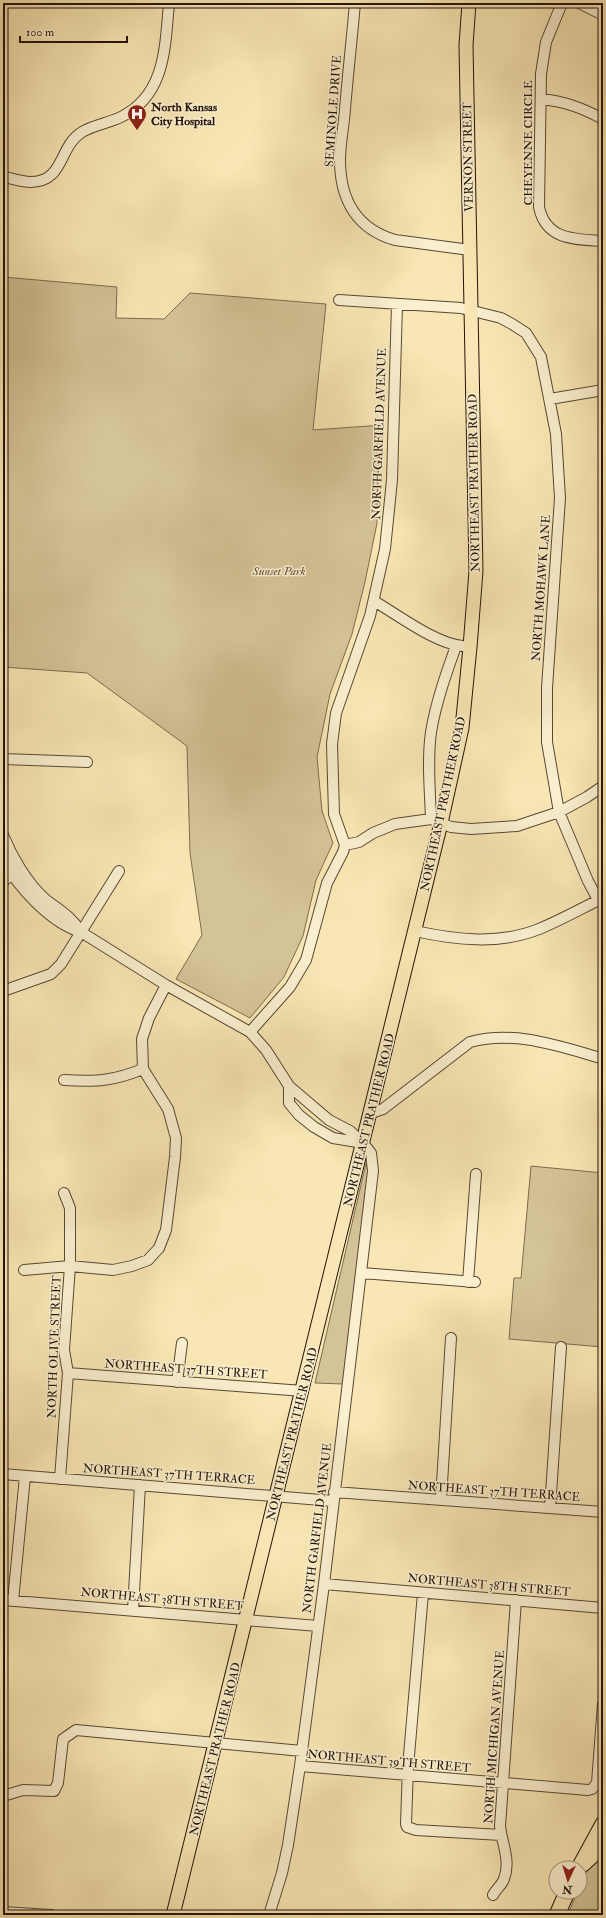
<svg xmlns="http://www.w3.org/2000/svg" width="606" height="1918" font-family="'IM FELL Double Pica',serif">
<rect width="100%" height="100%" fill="#f8e7b4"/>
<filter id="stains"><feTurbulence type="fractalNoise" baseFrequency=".005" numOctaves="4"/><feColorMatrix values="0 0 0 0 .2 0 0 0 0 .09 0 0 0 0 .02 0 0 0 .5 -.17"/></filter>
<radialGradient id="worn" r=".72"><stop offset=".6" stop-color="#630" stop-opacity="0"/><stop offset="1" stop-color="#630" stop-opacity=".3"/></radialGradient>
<!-- green -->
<path fill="#d4c397" stroke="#7c6b51" d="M 3,277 L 117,287 L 116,318 L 164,319 L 190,293 L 326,304 L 313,430 L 383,425 L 378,477 L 377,523 L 365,582 L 352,634 L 330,694 L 317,757 L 322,811 L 333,843 L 316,880 L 303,936 L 284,977 L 250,1018 L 176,979 L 202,935 L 190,853 L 187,746 L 87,673 L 3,667 Z
M 367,1159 L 368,1179 L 343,1384 L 315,1383 Z
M 531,1166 L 603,1173 L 603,1347 L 509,1339 L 514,1278 L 521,1278 Z
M 603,1857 L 603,1915 L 568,1915 L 577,1892 L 580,1892 C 580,1877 590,1863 603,1857 Z"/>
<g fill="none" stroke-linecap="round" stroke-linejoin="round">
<!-- minor casing -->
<g stroke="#584835" stroke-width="12">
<path id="minor" d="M 355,3 C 352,38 348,73 345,109 C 344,126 340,143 340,160 C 340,200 357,229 395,240 L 470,250
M 562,3 L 546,42 L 541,74 L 539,207 C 546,241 576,239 603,241
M 579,3 L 603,15
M 541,99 C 564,101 582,108 603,119
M 3,177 C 12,178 21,182 30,182 C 65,182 58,147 82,132 C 93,125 109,123 121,117 C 166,95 165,46 169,3
M 339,300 L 461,308 L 501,318 L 512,324 L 526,333 L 541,357 L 556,434 L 560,498 L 547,688 L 547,742 L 559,812 L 588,881 L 598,900
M 550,399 L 603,390
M 374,601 C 398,615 436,644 463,646
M 3,759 L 87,762
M 431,819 C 430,790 427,760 431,732 C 436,702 446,674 456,646
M 3,835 C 12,857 27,883 45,899 C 59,910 71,916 81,932
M 345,845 L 359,842 L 373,833 L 395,824 L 431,819 L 451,827 L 471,829 L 517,826 L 559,812 L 587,797 L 603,786
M 3,858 C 16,886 51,923 81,932 L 166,985 L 250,1032 L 266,1050 L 289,1086 L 329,1120 L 350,1131 L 363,1143 L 371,1153 L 373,1171 L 324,1584 L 300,1766 L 288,1845 L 282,1873 L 269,1915
M 3,881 L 18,871
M 415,931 C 456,940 499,945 539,929 C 561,920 582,908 603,898
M 3,991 L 51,974 L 61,964 L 119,871
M 250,1032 L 290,987 L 306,960 L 327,883 L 343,852 L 345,845 L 334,814 L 332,744 L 336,713 L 370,616 L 385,549 L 392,480 L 397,304
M 64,1080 C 97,1082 113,1081 143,1069
M 289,1086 L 289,1103 L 299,1115 L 314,1127 L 333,1138 L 363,1143
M 371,1113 L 383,1109 L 470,1042 C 515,1030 558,1046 601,1058
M 24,1270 L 70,1266 L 113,1270 L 132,1266 L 148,1260 L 159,1248 L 166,1230 L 175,1157 L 176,1138 L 168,1109 L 143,1069 L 142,1039 L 149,1018 L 166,985
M 362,1273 L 475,1282
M 468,1282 L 476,1174
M 68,1373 L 303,1391
M 177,1382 L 182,1343
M 3,1474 L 333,1501
M 60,1479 L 68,1373 L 64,1350 L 70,1266 L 70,1208 L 64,1193
M 334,1492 L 603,1512
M 441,1499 L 451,1338
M 550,1508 L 561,1347
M 324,1584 L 603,1608
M 423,1593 L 408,1767 L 406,1824 L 407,1827 L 416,1830 L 501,1835
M 3,1600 L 318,1626
M 13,1601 L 25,1476
M 133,1610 L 140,1485
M 300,1766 L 588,1790 L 592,1789 L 597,1783 L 603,1704
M 3,1796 L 23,1790 L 54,1791 L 58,1783 L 63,1739 L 76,1730 L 302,1751
M 493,1895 C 496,1889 502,1885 504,1879 C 511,1861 502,1844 500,1826 L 516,1600
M 3,1912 L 51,1915"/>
</g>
<!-- major casing -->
<g stroke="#23130b" stroke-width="15">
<path id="major" d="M 173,1915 L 441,823 L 462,728 L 470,647 L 476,571 L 466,45 L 469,3"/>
</g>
<!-- highway casing -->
<g stroke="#23130b" stroke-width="17">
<path id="highway" d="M 583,1864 L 595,1853 L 603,1851
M 579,1868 L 603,1824
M 557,1915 L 567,1892"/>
</g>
<!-- minor -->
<use href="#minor" stroke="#faefce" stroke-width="10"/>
<!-- major -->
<use href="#major" stroke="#f8e7b4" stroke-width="13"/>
<!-- highway -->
<use href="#highway" stroke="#f8e7b4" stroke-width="15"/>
</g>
<!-- icons -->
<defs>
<g id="hospital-pin" transform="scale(1)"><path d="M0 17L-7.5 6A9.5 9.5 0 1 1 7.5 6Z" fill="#8f2418" stroke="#faefce"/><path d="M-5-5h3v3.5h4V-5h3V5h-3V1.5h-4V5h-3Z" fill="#fff"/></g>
</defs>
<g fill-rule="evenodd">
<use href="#hospital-pin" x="137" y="114"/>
</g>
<g text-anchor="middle" stroke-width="3" stroke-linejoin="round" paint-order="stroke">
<!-- poi labels -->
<g font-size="12" font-weight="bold" fill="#23130b" stroke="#faefce" text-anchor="start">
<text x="151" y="111">North Kansas<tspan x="151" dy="14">City Hospital</tspan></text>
</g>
<!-- street labels -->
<g font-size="12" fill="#23130b" stroke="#faefce">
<text transform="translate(333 111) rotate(-86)" y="4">SEMINOLE DRIVE</text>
<text transform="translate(528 143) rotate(-90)" y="4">CHEYENNE CIRCLE</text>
<text transform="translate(468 157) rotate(-91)" y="4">VERNON STREET</text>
<text transform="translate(379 434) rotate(-88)" y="4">NORTH GARFIELD AVENUE</text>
<text transform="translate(474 483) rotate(-91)" y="4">NORTHEAST PRATHER ROAD</text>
<text transform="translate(541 588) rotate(-86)" y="4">NORTH MOHAWK LANE</text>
<text transform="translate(443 804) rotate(-78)" y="4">NORTHEAST PRATHER ROAD</text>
<text transform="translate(369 1120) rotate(-76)" y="4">NORTHEAST PRATHER ROAD</text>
<text transform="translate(54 1347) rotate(-88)" y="4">NORTH OLIVE STREET</text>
<text transform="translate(186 1369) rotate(4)" y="4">NORTHEAST 37TH STREET</text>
<text transform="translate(292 1434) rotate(-76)" y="4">NORTHEAST PRATHER ROAD</text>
<text transform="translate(169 1474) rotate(4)" y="4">NORTHEAST 37TH TERRACE</text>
<text transform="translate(494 1491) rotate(4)" y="4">NORTHEAST 37TH TERRACE</text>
<text transform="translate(317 1528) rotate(-83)" y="4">NORTH GARFIELD AVENUE</text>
<text transform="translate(489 1585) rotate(5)" y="4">NORTHEAST 38TH STREET</text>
<text transform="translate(162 1599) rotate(5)" y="4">NORTHEAST 38TH STREET</text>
<text transform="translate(494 1737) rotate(-86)" y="4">NORTH MICHIGAN AVENUE</text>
<text transform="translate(215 1749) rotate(-76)" y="4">NORTHEAST PRATHER ROAD</text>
<text transform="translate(389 1761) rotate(5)" y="4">NORTHEAST 39TH STREET</text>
</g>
<!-- park labels -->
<g font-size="12" font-style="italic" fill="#61513c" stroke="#faefce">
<text x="279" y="575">Sunset Park</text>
</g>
</g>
<!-- margin -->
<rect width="606" height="1918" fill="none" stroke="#f8e7b4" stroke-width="16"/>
<rect x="4" y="4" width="598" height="1910" fill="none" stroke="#23130b" stroke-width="2"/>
<rect x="8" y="8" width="590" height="1902" fill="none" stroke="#23130b"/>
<!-- north arrow -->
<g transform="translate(568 1880) rotate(184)"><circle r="19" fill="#faefce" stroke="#a49780"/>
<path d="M0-3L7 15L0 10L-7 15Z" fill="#8f2418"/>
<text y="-6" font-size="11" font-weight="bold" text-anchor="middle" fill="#23130b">N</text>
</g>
<!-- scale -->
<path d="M20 36v6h107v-6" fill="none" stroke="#23130b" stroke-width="2"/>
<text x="26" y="36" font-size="12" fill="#23130b" stroke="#faefce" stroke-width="3" paint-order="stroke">100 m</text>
<rect width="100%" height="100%" filter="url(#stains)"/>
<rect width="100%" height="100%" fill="url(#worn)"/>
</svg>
